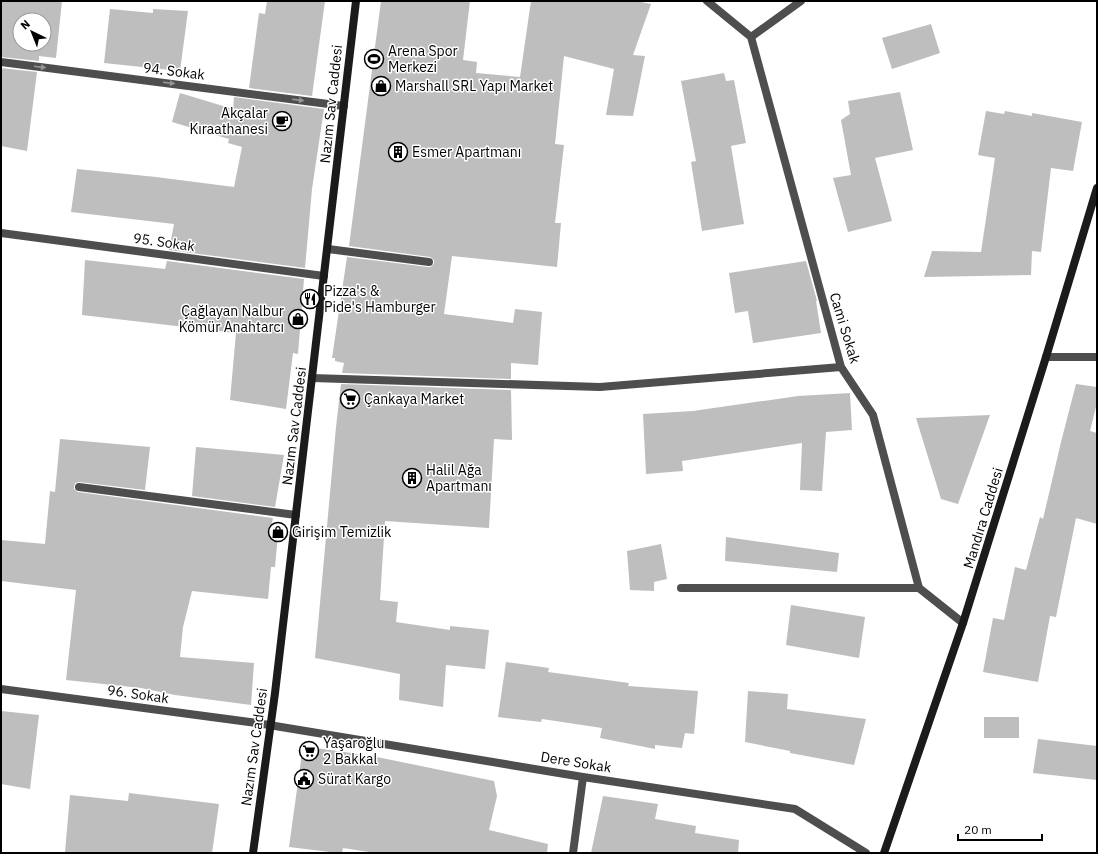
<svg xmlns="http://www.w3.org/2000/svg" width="1098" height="854" font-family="'IBM Plex Sans',sans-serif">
<rect width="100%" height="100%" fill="#fff"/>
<!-- building -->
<path fill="#bebebe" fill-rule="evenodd" d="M 1,1 L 62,1 L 56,58 L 39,56 L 39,61 L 1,57 ZM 20,20 L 44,20 L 44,44 L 20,44 Z
M 267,1 L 325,1 L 312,96 L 249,88 L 259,13 L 265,14 Z
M 381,1 L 470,1 L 463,60 L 477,62 L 476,73 L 520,77 L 531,1 L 636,1 L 651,4 L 633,55 L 645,56 L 633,116 L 606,115 L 614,69 L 564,56 L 555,144 L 564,145 L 555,223 L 561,223 L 557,267 L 452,256 L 444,314 L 513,323 L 515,309 L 542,312 L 538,365 L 511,363 L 511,379 L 342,373 L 344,363 L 335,361 L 335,358 L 332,358 L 347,257 L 428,267 L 431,267 L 434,263 L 434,260 L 430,257 L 349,246 Z
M 110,9 L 153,13 L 153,9 L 188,11 L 180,71 L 104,63 Z
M 931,24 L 940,53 L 892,69 L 882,38 Z
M 1,68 L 37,72 L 27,151 L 1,146 Z
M 724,73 L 726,81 L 734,80 L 746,143 L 731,146 L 744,224 L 702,231 L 691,162 L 696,161 L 681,81 Z
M 900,92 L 913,150 L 875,158 L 892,221 L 848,232 L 833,178 L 851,175 L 841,120 L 850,114 L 848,101 Z
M 180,93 L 233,109 L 234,97 L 324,109 L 312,189 L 305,268 L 169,250 L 174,224 L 71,212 L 77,169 L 156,177 L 234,187 L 242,147 L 228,143 L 229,139 L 172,122 Z
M 986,111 L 1004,114 L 1005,111 L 1032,116 L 1032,113 L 1082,122 L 1073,171 L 1051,168 L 1041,252 L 1032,251 L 1031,275 L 924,277 L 932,251 L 981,252 L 995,158 L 978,155 Z
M 85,260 L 165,269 L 167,261 L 304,279 L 298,354 L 293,353 L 286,409 L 230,400 L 236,333 L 82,315 Z
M 806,261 L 817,301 L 816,301 L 821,333 L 753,343 L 748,311 L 735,313 L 729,273 Z
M 341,384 L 511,390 L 512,440 L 494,439 L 489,528 L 385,521 L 380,600 L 398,602 L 396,622 L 450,630 L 450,626 L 489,630 L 485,669 L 446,665 L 443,707 L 399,700 L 400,674 L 315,658 L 336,427 Z
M 1076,384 L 1097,387 L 1097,403 L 1090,431 L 1097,433 L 1097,524 L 1076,518 L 1056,617 L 1050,616 L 1038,682 L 983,672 L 993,618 L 1004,620 L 1015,567 L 1026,570 L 1040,517 L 1043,519 L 1061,442 Z
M 850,393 L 852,430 L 826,432 L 822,491 L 800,490 L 802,443 L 682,461 L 683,471 L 646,474 L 643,414 L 693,411 L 798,396 Z
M 990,415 L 958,504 L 941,499 L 916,418 Z
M 60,439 L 150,447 L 145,490 L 79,482 L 75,483 L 74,487 L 74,489 L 78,492 L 273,518 L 272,523 L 279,524 L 275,567 L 271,567 L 268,599 L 192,591 L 183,627 L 180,657 L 254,663 L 251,705 L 175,695 L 141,688 L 66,680 L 76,590 L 1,581 L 1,540 L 45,544 L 50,491 L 55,492 Z
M 196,447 L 284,455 L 275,507 L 192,496 Z
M 726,537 L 839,553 L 837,572 L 725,561 Z
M 661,544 L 667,579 L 654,582 L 654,591 L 630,590 L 627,551 Z
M 791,605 L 865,617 L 859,658 L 786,645 Z
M 506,662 L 549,668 L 548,672 L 629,683 L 628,686 L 698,691 L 694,734 L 685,733 L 682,748 L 655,745 L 655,749 L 600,738 L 602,728 L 542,719 L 541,722 L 498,717 Z
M 748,691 L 788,694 L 787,709 L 866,719 L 854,765 L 790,753 L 790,751 L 745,742 Z
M 1,711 L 39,715 L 30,789 L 1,784 Z
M 984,717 L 1019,717 L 1019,738 L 984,738 Z
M 1038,739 L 1097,746 L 1097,780 L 1033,773 Z
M 303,746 L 372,756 L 494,781 L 497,796 L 489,830 L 548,844 L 547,853 L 375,853 L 343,848 L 342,853 L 338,853 L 289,847 Z
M 129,793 L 219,804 L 212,853 L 78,853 L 65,852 L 70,795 L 128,801 Z
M 603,796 L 658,804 L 655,819 L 696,826 L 695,833 L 739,840 L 738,853 L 591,853 Z"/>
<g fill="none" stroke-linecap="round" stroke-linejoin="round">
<!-- street -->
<path stroke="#4e4e4e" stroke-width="8" d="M 707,1 L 751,37 L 801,1
M 751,37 L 841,367 L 873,415 L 919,588 L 963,623
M 1,62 L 344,106
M 1,233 L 324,276
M 328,249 L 429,262
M 1046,357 L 1097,357
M 312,378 L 600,387 L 841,367
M 79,487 L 296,515
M 681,588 L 919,588
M 1,689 L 257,723 L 583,777 L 795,809 L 866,853
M 573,853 L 583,777"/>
<!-- secondary -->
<path stroke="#1b1b1b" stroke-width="8" d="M 253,853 L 275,693 L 356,1
M 884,853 L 963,623 L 1046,357 L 1097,188"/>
</g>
<!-- one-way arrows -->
<defs><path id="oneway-solid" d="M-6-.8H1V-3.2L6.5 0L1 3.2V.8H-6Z"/></defs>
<g fill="#959595">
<use href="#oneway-solid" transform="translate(40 67) rotate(7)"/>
<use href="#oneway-solid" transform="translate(169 83) rotate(7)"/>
<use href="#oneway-solid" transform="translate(298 100) rotate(7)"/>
</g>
<!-- icons -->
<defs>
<g id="stadium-ring" transform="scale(1)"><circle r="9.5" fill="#fff" stroke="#000" stroke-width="1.5"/><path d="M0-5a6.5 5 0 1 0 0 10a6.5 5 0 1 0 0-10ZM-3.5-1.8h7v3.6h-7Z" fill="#000"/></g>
<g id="shop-ring" transform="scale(1)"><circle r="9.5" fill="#fff" stroke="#000" stroke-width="1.5"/><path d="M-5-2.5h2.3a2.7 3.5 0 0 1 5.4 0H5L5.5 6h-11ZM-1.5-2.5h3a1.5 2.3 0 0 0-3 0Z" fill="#000"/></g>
<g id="cafe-ring" transform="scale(1)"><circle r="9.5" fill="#fff" stroke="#000" stroke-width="1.5"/><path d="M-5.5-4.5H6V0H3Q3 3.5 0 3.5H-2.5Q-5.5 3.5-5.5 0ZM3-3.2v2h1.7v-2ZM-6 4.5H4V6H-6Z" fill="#000"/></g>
<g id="building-ring" transform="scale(1)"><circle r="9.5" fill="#fff" stroke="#000" stroke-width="1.5"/><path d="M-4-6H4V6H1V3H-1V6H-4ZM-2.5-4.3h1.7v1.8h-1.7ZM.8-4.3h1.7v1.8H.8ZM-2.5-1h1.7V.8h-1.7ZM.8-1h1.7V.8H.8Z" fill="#000"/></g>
<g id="restaurant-ring" transform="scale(1)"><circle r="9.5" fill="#fff" stroke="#000" stroke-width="1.5"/><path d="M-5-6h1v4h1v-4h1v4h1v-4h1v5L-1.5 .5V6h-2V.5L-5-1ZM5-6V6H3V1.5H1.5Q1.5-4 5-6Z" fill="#000"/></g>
<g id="supermarket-ring" transform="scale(1)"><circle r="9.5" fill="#fff" stroke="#000" stroke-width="1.5"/><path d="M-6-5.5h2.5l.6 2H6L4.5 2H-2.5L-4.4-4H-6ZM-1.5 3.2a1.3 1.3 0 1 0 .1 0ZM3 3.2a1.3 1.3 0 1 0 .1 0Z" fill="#000"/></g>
<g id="civic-ring" transform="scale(1)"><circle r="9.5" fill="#fff" stroke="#000" stroke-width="1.5"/><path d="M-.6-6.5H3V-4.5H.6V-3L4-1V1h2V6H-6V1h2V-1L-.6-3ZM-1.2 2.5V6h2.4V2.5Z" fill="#000"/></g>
</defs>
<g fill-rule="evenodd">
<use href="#stadium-ring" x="374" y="59"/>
<use href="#shop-ring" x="381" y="86"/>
<use href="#cafe-ring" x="282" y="121"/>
<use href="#building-ring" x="398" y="152"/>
<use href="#restaurant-ring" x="310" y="299"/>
<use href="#shop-ring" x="298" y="319"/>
<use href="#supermarket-ring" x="350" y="399"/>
<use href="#building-ring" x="412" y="478"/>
<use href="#shop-ring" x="278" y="532"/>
<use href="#supermarket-ring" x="309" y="751"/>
<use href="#civic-ring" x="304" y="779"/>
</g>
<g text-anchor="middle" stroke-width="3" stroke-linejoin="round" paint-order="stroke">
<!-- poi labels -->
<g font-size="14" fill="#000" stroke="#fff" text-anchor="start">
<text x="388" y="56">Arena Spor<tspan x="388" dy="16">Merkezi</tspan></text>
<text x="395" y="91">Marshall SRL Yapı Market</text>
<text x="268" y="118" text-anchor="end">Akçalar<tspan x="268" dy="16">Kıraathanesi</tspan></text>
<text x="412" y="157">Esmer Apartmanı</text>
<text x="324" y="296">Pizza's &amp;<tspan x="324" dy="16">Pide's Hamburger</tspan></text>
<text x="284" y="316" text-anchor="end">Çağlayan Nalbur<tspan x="284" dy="16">Kömür Anahtarcı</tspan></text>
<text x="364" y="404">Çankaya Market</text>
<text x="426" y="475">Halil Ağa<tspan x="426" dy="16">Apartmanı</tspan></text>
<text x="292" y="537">Girişim Temizlik</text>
<text x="323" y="748">Yaşaroğlu<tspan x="323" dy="16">2 Bakkal</tspan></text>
<text x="318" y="784">Sürat Kargo</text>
</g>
<!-- street labels -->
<g font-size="14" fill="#000" stroke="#fff">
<text transform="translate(174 71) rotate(7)" y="5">94. Sokak</text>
<text transform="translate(331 104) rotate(-84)" y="5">Nazım Sav Caddesi</text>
<text transform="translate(164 242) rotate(8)" y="5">95. Sokak</text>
<text transform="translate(845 328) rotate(73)" y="5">Cami Sokak</text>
<text transform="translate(294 426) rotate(-83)" y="5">Nazım Sav Caddesi</text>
<text transform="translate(983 518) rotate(-73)" y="5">Mandıra Caddesi</text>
<text transform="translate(138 694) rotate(8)" y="5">96. Sokak</text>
<text transform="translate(254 747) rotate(-82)" y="5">Nazım Sav Caddesi</text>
<text transform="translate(576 762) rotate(9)" y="5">Dere Sokak</text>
</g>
</g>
<!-- border -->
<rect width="1098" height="854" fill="none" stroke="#000000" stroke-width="4"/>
<!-- north arrow -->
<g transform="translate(32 32) rotate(317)"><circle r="19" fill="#ffffff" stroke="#999999"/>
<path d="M0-3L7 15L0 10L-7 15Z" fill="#000000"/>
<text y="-6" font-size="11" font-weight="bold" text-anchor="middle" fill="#000000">N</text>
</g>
<!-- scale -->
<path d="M958 834v6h84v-6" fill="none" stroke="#000000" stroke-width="2"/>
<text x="964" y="834" font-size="12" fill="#000000" stroke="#ffffff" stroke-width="3" paint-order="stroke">20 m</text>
</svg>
